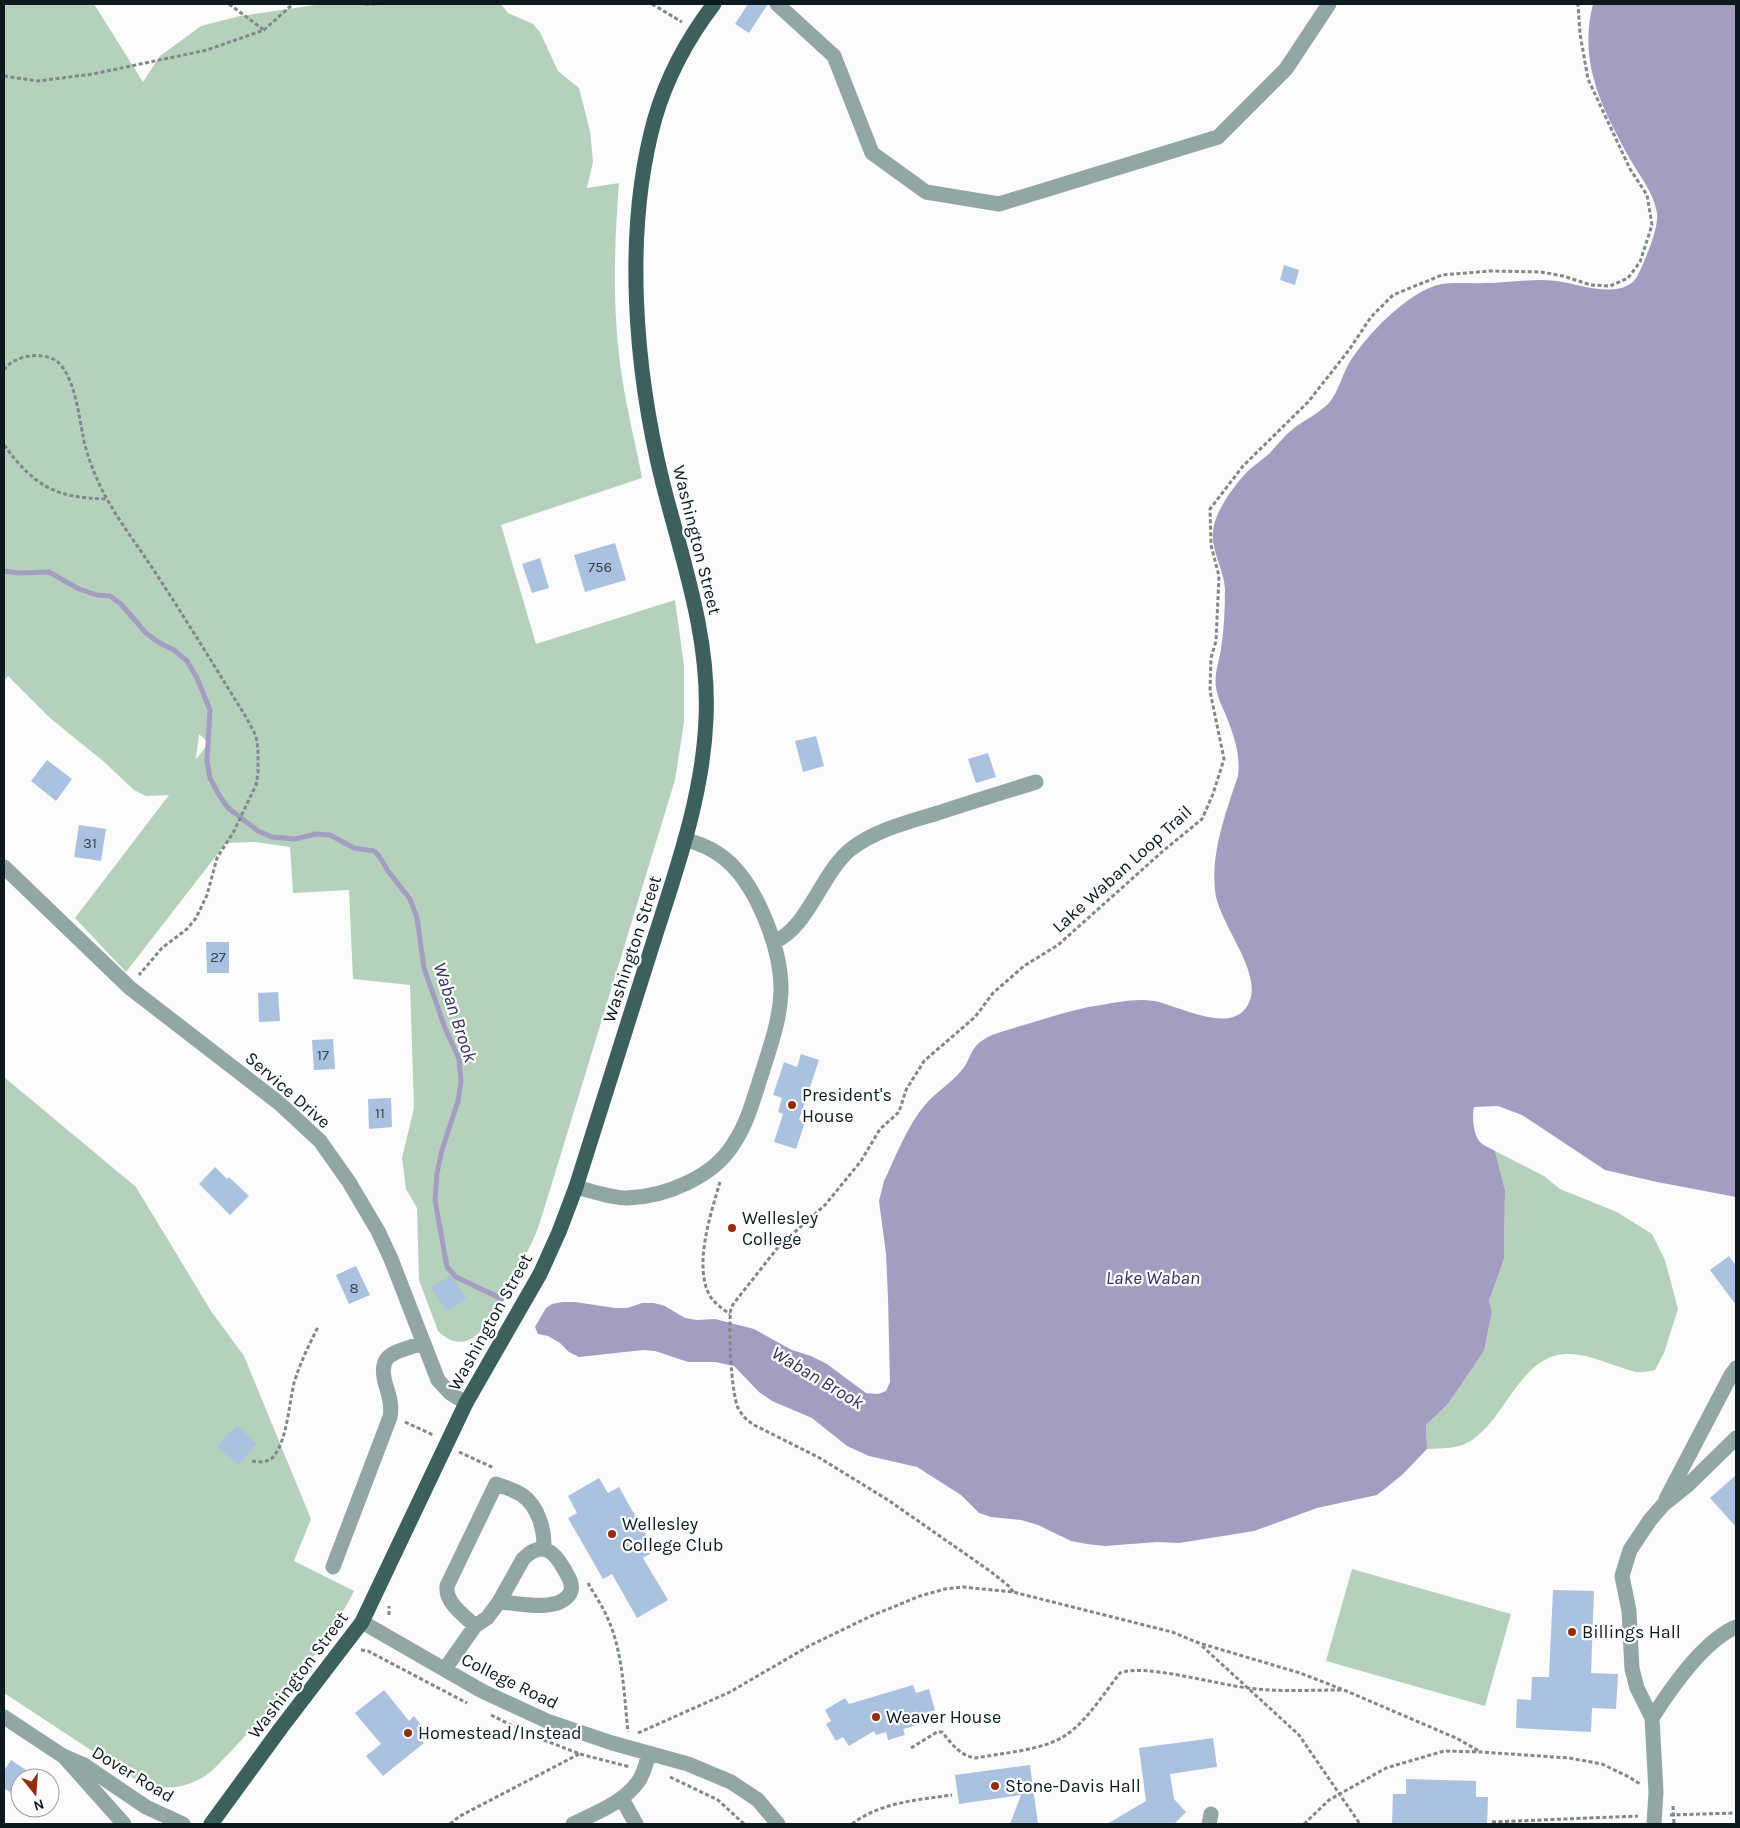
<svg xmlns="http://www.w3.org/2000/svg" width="1740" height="1828" font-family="Karla,sans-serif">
<rect width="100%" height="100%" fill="#fbfbfb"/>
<!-- green -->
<path fill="#b5d1bc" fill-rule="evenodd" d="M 4,4 L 94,4 L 143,82 L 160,56 L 201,26 L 240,16 L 322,4 L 501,4 L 508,13 L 533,24 L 540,32 L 558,71 L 579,88 L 590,131 L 593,162 L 587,188 L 619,183 C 614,247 612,313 622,377 C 627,411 636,445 642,478 L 501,525 L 536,644 L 675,600 L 684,666 L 684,722 L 675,780 L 549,1193 C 544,1208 540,1225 533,1240 C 523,1261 512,1281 500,1301 C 492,1315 484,1333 469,1340 C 457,1345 446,1339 438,1331 L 419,1280 L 417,1208 L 406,1189 L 402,1158 L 414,1108 L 410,985 L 353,979 L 349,890 L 293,893 L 290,847 L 255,842 L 226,843 L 126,972 L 75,918 L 169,795 L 146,796 L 134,790 L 103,761 L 50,718 L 8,676 L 4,681 ZM 199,734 L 209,743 L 196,759 L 196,758 Z
M 4,1077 L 136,1187 L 211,1311 L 244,1356 L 311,1519 L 294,1561 L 354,1591 C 318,1662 267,1713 213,1770 C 191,1788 165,1793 138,1781 L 4,1693 Z
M 1495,1151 L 1544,1176 L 1560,1189 L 1617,1212 L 1652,1234 L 1665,1260 L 1678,1309 L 1664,1353 L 1655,1370 C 1649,1371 1641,1373 1636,1372 C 1610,1366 1581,1348 1554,1356 C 1517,1367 1502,1423 1469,1442 C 1457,1449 1441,1448 1427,1449 L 1426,1425 L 1448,1404 L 1484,1351 L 1492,1312 L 1489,1301 L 1504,1259 L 1505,1190 Z
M 1352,1569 L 1511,1614 L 1485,1706 L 1326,1661 Z"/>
<!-- water -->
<path fill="#a39ec1" d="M 1593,4 L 1736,4 L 1736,1197 L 1657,1182 L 1605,1170 L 1522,1115 L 1498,1106 L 1474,1107 C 1472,1117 1473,1135 1481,1143 C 1484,1146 1491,1148 1495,1151 L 1505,1190 L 1504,1259 L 1489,1301 L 1492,1312 L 1484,1351 L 1448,1404 L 1426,1425 L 1427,1449 L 1402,1475 L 1377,1495 L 1317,1508 L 1254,1531 L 1179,1543 L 1157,1542 L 1105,1546 L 1087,1544 L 1071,1541 L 1038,1525 L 1021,1520 L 991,1517 L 979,1513 L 961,1495 L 917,1467 L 869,1456 L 847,1446 L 812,1418 L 772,1401 L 759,1392 L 734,1366 L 715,1362 L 688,1362 L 655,1351 L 643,1350 L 579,1357 L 569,1352 L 560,1343 L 548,1336 L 538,1334 L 535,1327 L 546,1308 L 552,1304 L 562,1302 L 575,1302 L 615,1308 L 627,1308 L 642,1303 L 654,1303 L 665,1306 L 685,1318 L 697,1320 L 715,1319 L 754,1329 L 792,1350 L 811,1356 L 827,1364 L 866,1393 L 878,1394 L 886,1391 L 890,1382 L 888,1297 L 886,1254 L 879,1201 L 884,1181 C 896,1156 907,1126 925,1105 C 936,1092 950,1084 961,1071 C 969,1063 970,1050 979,1043 C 989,1034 1005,1031 1017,1027 C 1046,1019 1072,1009 1101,1005 C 1118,1002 1137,998 1154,1001 C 1179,1005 1236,1039 1250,1000 C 1261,969 1217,921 1215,890 C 1211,852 1226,812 1238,776 C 1241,754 1233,733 1225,713 C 1221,704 1217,696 1216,687 C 1214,674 1219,662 1221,649 C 1224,630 1225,609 1225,589 C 1224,568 1208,547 1214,525 C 1219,506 1235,484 1249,470 C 1256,464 1263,459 1270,453 C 1277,445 1284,436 1293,429 C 1304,420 1318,414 1328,404 C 1338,393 1341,378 1348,365 C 1364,337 1409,290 1442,284 C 1456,282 1471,284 1485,283 C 1509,283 1533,278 1556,281 C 1578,284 1599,293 1621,288 C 1629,286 1634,282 1638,275 C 1645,260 1659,228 1657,213 C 1654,193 1639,175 1630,159 C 1602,108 1578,63 1593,4 Z"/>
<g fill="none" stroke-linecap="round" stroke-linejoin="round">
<!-- stream -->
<path stroke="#a39ec1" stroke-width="5" d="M 4,571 L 18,573 L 49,572 L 79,589 L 97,595 L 110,596 L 121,604 L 146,633 L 158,642 L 174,650 L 187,661 L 197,678 L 210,710 L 207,761 L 210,778 L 219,795 L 228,808 L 258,831 L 272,837 L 295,839 L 316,834 L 330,835 L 354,848 L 374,851 L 379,856 L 388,871 L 410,899 L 417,918 L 424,968 L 445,1028 L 459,1059 L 461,1081 L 458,1101 L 442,1150 L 437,1173 L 435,1200 L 447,1267 L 456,1277 L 502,1299"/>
</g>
<!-- building -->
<path fill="#abc1e0" d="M 748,4 L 768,4 L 749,33 L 735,24 Z
M 1284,265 L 1299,270 L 1295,285 L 1280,280 Z
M 615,543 L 626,580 L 585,592 L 574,555 Z
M 540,558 L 549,588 L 532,593 L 522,564 Z
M 816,736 L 824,766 L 803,772 L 795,741 Z
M 988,753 L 996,777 L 976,783 L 968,759 Z
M 47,760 L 72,779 L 56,801 L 31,781 Z
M 79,825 L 106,829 L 101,861 L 74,857 Z
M 206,942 L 229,942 L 229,973 L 207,973 Z
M 278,992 L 280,1021 L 259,1022 L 258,993 Z
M 333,1039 L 335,1069 L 314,1070 L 312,1040 Z
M 801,1054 L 819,1060 L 799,1120 L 805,1122 L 796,1149 L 774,1142 L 783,1114 L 778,1112 L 782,1098 L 773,1095 L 784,1062 L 797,1067 Z
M 391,1098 L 392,1127 L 369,1129 L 368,1099 Z
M 215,1167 L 227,1179 L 229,1177 L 249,1196 L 230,1215 L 199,1184 Z
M 1729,1256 L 1736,1266 L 1736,1305 L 1710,1270 Z
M 356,1266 L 370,1295 L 349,1304 L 336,1275 Z
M 451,1275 L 466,1298 L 447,1311 L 431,1288 Z
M 237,1425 L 257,1444 L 238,1465 L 217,1446 Z
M 1736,1475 L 1736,1527 L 1710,1498 Z
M 599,1478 L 608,1493 L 619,1487 L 655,1551 L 643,1558 L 668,1600 L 637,1618 L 612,1574 L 603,1579 L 568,1518 L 577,1513 L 568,1496 Z
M 1553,1590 L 1594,1591 L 1591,1673 L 1618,1674 L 1616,1709 L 1592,1708 L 1591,1732 L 1516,1728 L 1517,1699 L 1531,1700 L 1532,1677 L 1549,1677 Z
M 913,1685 L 916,1693 L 929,1689 L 935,1710 L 921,1714 L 924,1723 L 903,1729 L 905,1735 L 888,1740 L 886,1732 L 876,1735 L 874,1731 L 849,1746 L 843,1737 L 836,1741 L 826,1724 L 831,1721 L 825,1710 L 845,1698 L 849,1704 Z
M 384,1690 L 409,1721 L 414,1716 L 429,1735 L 422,1741 L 424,1743 L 383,1776 L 366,1756 L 381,1744 L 355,1713 Z
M 1213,1738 L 1217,1767 L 1170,1774 L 1174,1799 L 1186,1812 L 1174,1824 L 1107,1824 L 1146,1801 L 1139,1748 Z
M 11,1760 L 38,1778 L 20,1778 L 20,1799 L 4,1788 L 4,1771 Z
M 1030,1765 L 1038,1824 L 1010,1824 L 1021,1795 L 959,1804 L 955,1775 Z
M 1406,1779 L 1476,1781 L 1476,1797 L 1488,1797 L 1487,1824 L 1392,1824 L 1393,1794 L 1406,1794 Z"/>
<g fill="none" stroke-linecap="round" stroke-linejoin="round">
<!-- path -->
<path stroke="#81888b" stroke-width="3" stroke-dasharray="4 2.5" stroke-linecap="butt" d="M 229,4 L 264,30
M 365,4 L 379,4
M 652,4 L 682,22
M 4,76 L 38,81 L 93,74 L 207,50 L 264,30 L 293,4
M 4,370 C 13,356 40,351 55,360 C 74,372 79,416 83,436 C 85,447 89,459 93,469 C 106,505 132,537 153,569 C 185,618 215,667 246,717 L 256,736 L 258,750 L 258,773 L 256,785 L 234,831 L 217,858 L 207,895 L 196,918 L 187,929 L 162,948 L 139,975
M 4,445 C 35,487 56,498 107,499
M 720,1182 C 711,1213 693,1266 710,1296 C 715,1304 723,1309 730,1314
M 405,1422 L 433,1435
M 459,1452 L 494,1468
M 252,1461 C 259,1462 268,1463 273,1457 C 287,1441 289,1404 294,1383 C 300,1363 309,1345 318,1327
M 588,1583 C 594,1594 602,1605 607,1617 C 623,1650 624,1695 628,1732
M 1013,1592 L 1010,1587 L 990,1571 L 888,1500 L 818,1457 L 754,1425 C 748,1421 742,1416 738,1408 C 731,1392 728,1327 731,1308 L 734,1303 L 779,1246 L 825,1205 L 861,1161 L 880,1129 L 899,1112 L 906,1090 L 924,1061 L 975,1017 L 993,993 L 1024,966 L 1058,945 L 1163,851 L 1202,819 L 1213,794 L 1224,759 L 1210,691 L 1211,658 L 1216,641 L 1219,576 L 1211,545 L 1210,509 L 1243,466 L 1308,402 L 1349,350 L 1371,317 L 1393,295 L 1442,275 L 1490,271 L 1541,272 L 1563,276 L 1591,285 L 1610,286 L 1628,278 L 1640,262 L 1652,225 L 1647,195 L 1630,169 L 1588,79 L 1580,34 L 1578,4
M 389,1615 L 389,1606
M 1202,1646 L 1299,1735 L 1360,1824
M 361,1650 L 368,1651 L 467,1703
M 491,1715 L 531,1735 L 580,1754 L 630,1767
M 638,1733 L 730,1692 L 809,1646 L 871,1616 L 920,1596 L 945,1589 L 963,1587 L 1013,1592 L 1172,1632 L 1199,1643 L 1300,1673 L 1344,1690 L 1456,1738 L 1481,1752
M 911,1748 L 937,1732 L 942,1732 C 952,1744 960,1756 976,1758 C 1002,1753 1045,1750 1066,1735 C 1087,1721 1104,1693 1120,1673 C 1143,1663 1219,1685 1248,1688 C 1279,1692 1311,1690 1341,1690
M 670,1777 L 718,1800 L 744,1824
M 1673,1806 L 1674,1824
M 1670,1815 L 1736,1813
M 1492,1822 L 1638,1816
M 450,1824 L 460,1816 L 579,1754
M 852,1824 C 881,1802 917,1800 952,1795
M 1304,1824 L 1329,1800 L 1386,1768 L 1444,1751 L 1481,1752 L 1569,1758 L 1602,1764 L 1629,1777 L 1640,1784"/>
<!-- minor -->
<path stroke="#92a6a4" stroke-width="15" d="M 777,4 L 834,56 L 872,153 L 926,192 L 999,204 L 1218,137 L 1286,69 L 1329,4
M 4,867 L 130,988 L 279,1103 L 320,1141 L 349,1182 L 378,1231 L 391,1259 L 438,1380 L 450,1393 L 466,1403
M 774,942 C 809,927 821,873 851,849 C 876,830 908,822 938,813 C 971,802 1004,792 1036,782
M 576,1187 C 592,1191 610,1198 627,1198 C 665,1197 714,1177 734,1143 C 748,1122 754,1097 762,1073 C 770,1047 780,1020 781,992 C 782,950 756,880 720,855 C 709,847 697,843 685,839
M 1666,1499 L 1731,1375 L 1736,1368
M 333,1567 L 390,1417 C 392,1407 390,1399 387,1389 C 375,1353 393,1353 423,1343
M 362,1622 L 482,1691 L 547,1721 L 612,1743 L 688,1764 L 731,1782 L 758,1800 L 778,1824
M 475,1626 C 464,1615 445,1603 447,1586 L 496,1484 C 505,1487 514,1490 522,1495 C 538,1506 545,1530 544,1549
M 445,1669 L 475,1626 L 487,1618 L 499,1602 L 523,1559 C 542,1540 554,1551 564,1569 C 568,1576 573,1583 571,1591 C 569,1598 560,1603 553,1604 C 539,1608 515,1603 499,1602
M 4,1717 L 63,1756 L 84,1765 L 146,1807 L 183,1824
M 1652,1718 C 1671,1688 1703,1641 1736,1627
M 66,1759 L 124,1824
M 622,1799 L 636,1824
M 573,1824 C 595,1813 623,1803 638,1782 C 644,1774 646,1763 649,1753
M 1209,1824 L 1211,1814
M 1654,1824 L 1656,1792 L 1652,1718 L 1637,1688 L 1632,1669 L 1629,1611 L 1622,1576 L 1630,1550 L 1650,1520 L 1663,1505 L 1688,1485 L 1736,1438"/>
<!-- major -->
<path stroke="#3b605d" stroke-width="15" d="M 211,1824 L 281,1728 L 362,1622 L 466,1403 L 540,1274 L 559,1232 L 576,1187 C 602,1104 628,1022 654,940 C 677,868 703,795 706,719 C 710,638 683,562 663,484 C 635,371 623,232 655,118 C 667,77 688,38 714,4"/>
</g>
<!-- markers -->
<g fill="#942d0b" stroke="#fbfbfb" stroke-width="2">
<circle cx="792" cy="1105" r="5"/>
<circle cx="732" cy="1228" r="5"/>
<circle cx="612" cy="1534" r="5"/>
<circle cx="1572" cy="1632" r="5"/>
<circle cx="876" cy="1717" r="5"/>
<circle cx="408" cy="1733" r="5"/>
<circle cx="995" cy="1786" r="5"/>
</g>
<g text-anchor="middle" stroke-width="4.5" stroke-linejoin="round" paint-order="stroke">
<!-- number labels -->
<g font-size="15" fill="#33444f">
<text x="600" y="572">756</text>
<text x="90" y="848">31</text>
<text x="218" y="962">27</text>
<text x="323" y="1060">17</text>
<text x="380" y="1118">11</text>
<text x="354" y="1293">8</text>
</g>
<!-- street labels -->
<g font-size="18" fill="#0b1a1f" stroke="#fbfbfb">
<text transform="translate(697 540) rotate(76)" y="6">Washington Street</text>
<text transform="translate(1122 869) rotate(-42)" y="6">Lake Waban Loop Trail</text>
<text transform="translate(632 949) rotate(-72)" y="6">Washington Street</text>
<text transform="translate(288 1090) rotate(41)" y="6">Service Drive</text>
<text transform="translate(490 1322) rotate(-61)" y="6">Washington Street</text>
<text transform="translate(298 1675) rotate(-53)" y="6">Washington Street</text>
<text transform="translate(510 1681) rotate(26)" y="6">College Road</text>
<text transform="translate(133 1774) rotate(31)" y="6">Dover Road</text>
</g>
<!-- poi labels -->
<g font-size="18" fill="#0b1a1f" stroke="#fbfbfb" text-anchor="start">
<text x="802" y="1101">President's<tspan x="802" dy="21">House</tspan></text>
<text x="742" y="1224">Wellesley<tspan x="742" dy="21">College</tspan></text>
<text x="622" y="1530">Wellesley<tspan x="622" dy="21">College Club</tspan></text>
<text x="1582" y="1638">Billings Hall</text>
<text x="886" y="1723">Weaver House</text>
<text x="418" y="1739">Homestead/Instead</text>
<text x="1005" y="1792">Stone-Davis Hall</text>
</g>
<!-- water labels -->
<g font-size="19" font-style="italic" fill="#392e5d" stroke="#fbfbfb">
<text transform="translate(456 1012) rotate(72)" y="7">Waban Brook</text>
<text x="1153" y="1284">Lake Waban</text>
<text transform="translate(818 1377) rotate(31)" y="7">Waban Brook</text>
</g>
</g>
<!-- border -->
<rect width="1740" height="1828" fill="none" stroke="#0b1a1f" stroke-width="10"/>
<!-- north arrow -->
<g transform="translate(35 1793) rotate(163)"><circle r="24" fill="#fbfbfb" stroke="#9ba1a3"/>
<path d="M0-4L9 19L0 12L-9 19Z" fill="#942d0b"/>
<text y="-8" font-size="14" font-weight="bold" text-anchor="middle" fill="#0b1a1f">N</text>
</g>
</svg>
